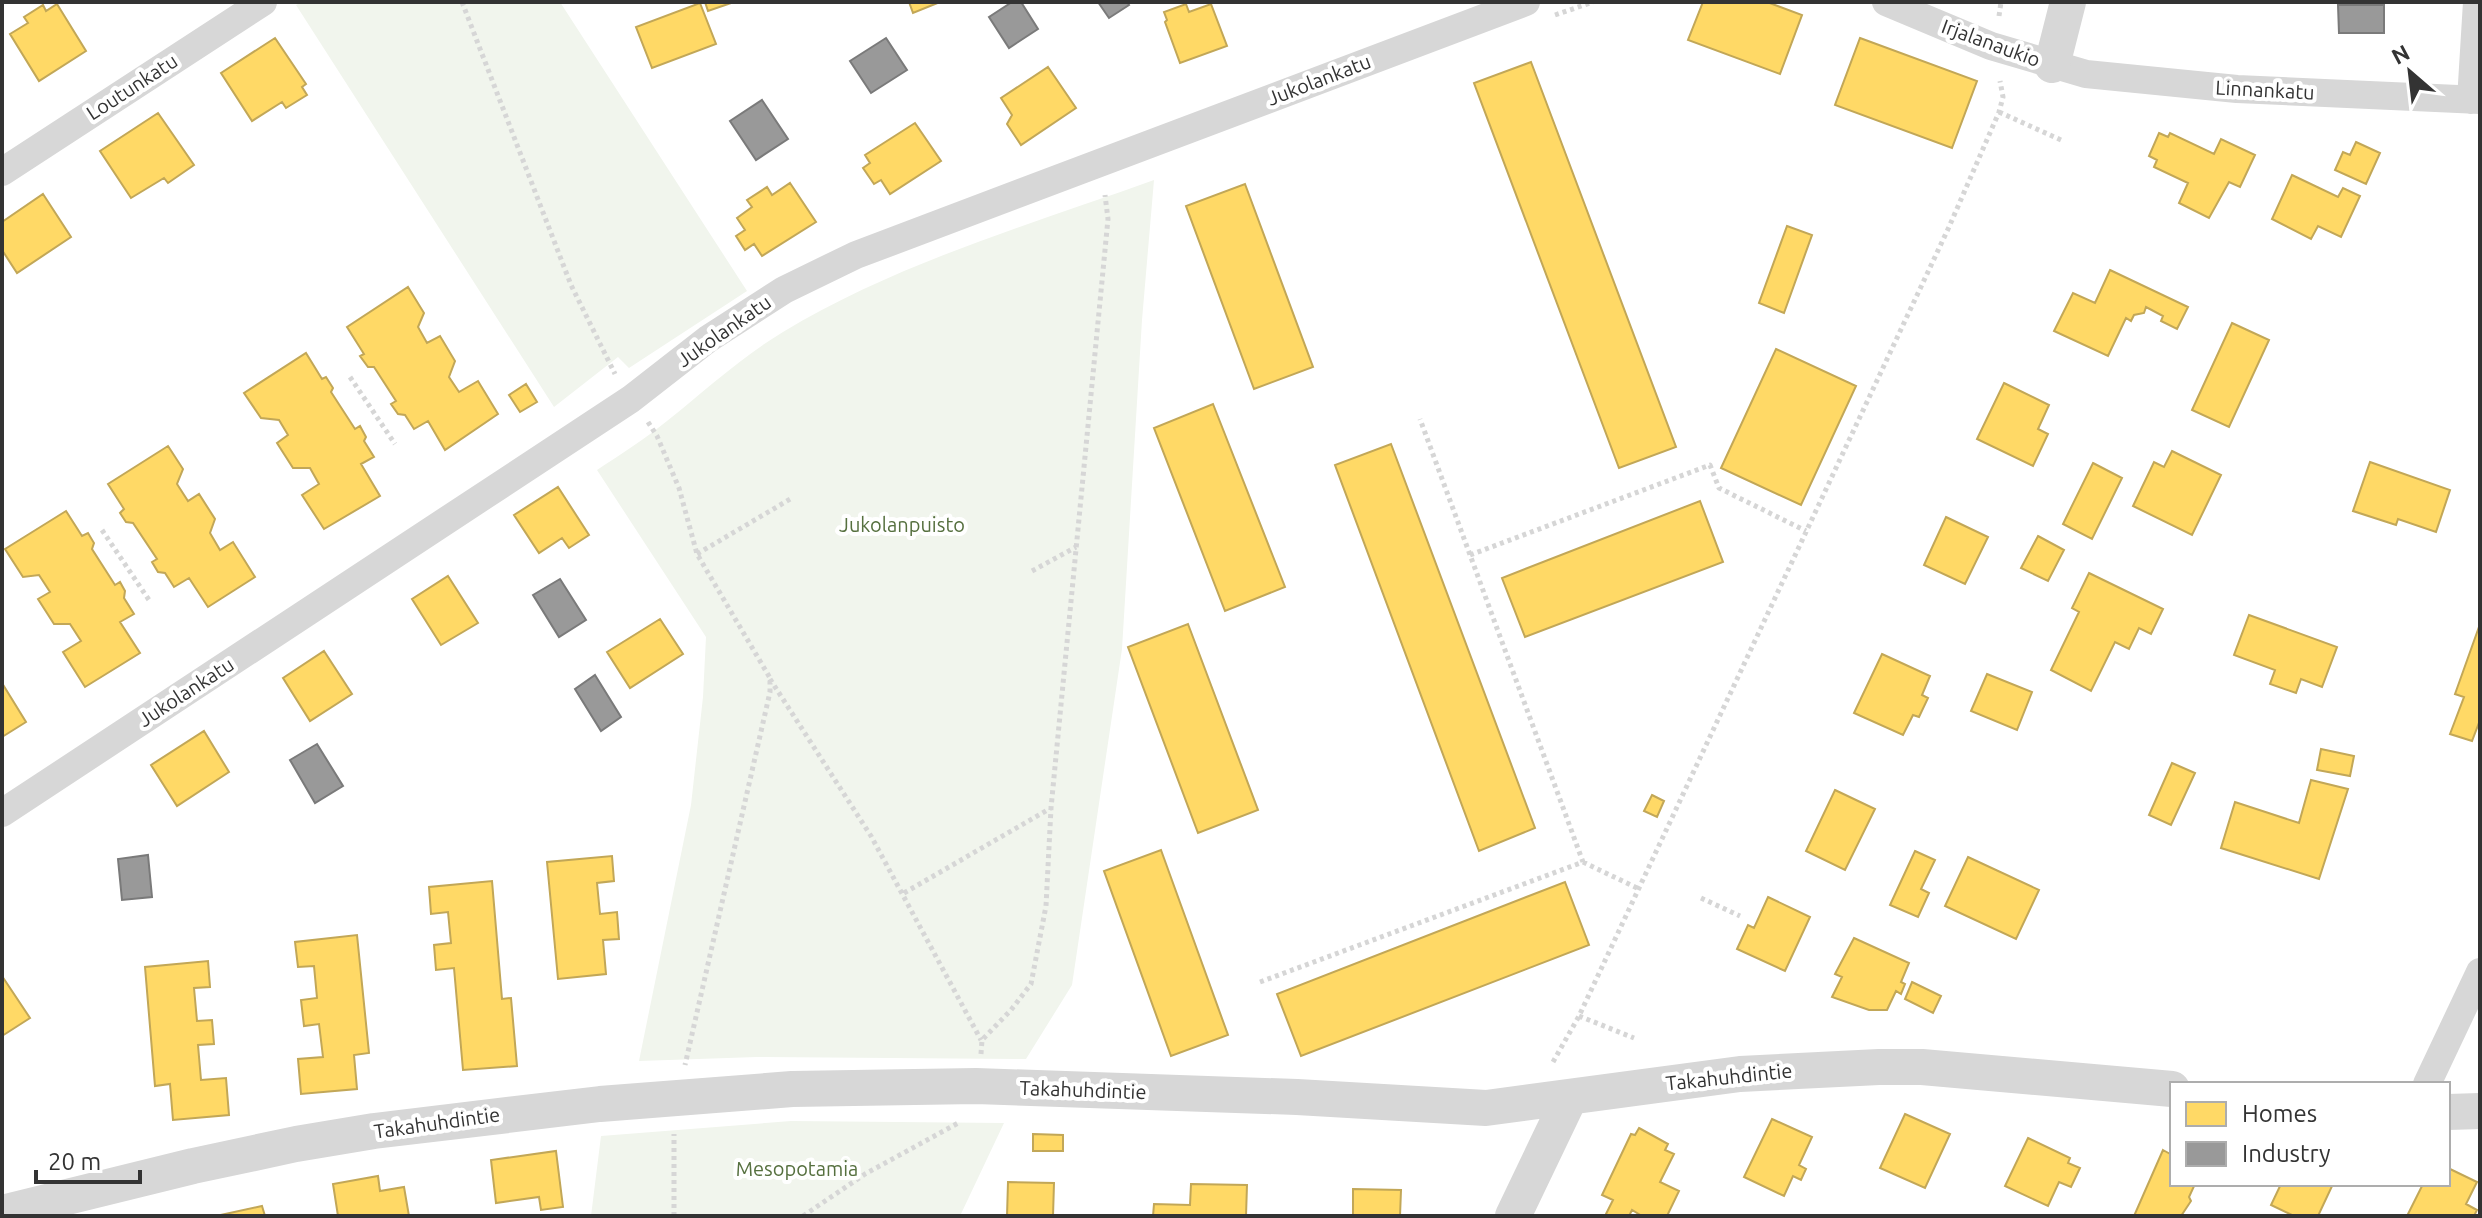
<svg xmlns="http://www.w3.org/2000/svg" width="2482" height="1218" font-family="Ubuntu,sans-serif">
<rect width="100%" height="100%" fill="#fff"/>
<!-- green -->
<path fill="#f1f5ed" d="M 302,2 L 560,2 L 747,291 L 629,368 L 618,357 L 554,407 L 296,5 Z
M 1154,180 L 1142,320 L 1122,649 L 1072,985 L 1026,1059 L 757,1057 L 639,1061 L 691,805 L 703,697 L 706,637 L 597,470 C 621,454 645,439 667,421 C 706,390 740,358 783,332 C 897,263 1029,225 1154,180 Z
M 791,1121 L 1004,1123 L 960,1216 L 591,1216 L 601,1136 Z"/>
<!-- homes -->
<path fill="#ffd966" stroke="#c2a757" stroke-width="2" d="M 705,2 L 734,2 L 708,11 Z
M 909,2 L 940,2 L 913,13 Z
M 1703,2 L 1767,2 L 1802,15 L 1780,74 L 1688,40 Z
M 700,3 L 716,44 L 652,68 L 636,27 Z
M 57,4 L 86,51 L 39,81 L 10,34 L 28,23 L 24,17 L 43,5 L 46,11 Z
M 1186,4 L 1189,12 L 1211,4 L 1227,46 L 1180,63 L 1165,22 L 1167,20 L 1164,12 Z
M 275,38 L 306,84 L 302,87 L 307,95 L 286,108 L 282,102 L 252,121 L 221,73 Z
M 1860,38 L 1977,81 L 1952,148 L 1835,105 Z
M 1531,62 L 1676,447 L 1619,468 L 1474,83 Z
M 1048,67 L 1076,108 L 1021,145 L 1007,124 L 1012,115 L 1001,98 Z
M 158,113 L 194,165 L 168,183 L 164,178 L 131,198 L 100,151 Z
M 915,123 L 941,161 L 890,194 L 881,180 L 874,184 L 863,168 L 870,163 L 865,155 Z
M 2159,133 L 2168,137 L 2170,133 L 2214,154 L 2221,139 L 2255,155 L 2240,187 L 2229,182 L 2209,218 L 2179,203 L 2188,183 L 2154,167 L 2157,160 L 2149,156 Z
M 2356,142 L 2380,153 L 2366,184 L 2335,170 L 2343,152 L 2350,155 Z
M 2292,175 L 2338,197 L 2343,188 L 2360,196 L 2341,237 L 2318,226 L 2311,239 L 2272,219 Z
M 790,183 L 816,222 L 762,256 L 754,244 L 745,250 L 736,236 L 745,230 L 737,218 L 752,207 L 747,200 L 767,187 L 772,195 Z
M 1245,184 L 1313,367 L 1254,389 L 1186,206 Z
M 43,194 L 71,237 L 17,273 L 2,250 L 2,222 Z
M 1787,226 L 1812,235 L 1784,313 L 1759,303 Z
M 2110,270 L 2188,307 L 2177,329 L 2161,321 L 2163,316 L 2146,307 L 2144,313 L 2134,315 L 2131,321 L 2126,318 L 2108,356 L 2054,331 L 2073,293 L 2095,303 Z
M 408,287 L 424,313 L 418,327 L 427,343 L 440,336 L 455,361 L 449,377 L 459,392 L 478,381 L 498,414 L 445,450 L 428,421 L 414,429 L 405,415 L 398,414 L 391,404 L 396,401 L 374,367 L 368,367 L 360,356 L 364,354 L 347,327 Z
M 2232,323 L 2269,340 L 2229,427 L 2192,410 Z
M 1776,349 L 1856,386 L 1801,505 L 1721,468 Z
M 306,353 L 322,379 L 326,377 L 333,388 L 331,392 L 355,429 L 360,426 L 366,437 L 364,441 L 374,457 L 361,464 L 380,496 L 324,529 L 302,495 L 319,484 L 310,468 L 293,468 L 277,443 L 288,435 L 279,420 L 261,418 L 244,393 Z
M 2004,383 L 2049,405 L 2038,429 L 2048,434 L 2033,466 L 1977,439 Z
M 526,384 L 537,402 L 520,412 L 509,395 Z
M 1213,404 L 1285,587 L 1225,611 L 1154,428 Z
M 1391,444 L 1535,828 L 1479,851 L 1335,465 Z
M 168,446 L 183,469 L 177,484 L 188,501 L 199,494 L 215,519 L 210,533 L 220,550 L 233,542 L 255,577 L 208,607 L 189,578 L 174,587 L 165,573 L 158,572 L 152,562 L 157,559 L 133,523 L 126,522 L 120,513 L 124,509 L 108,484 Z
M 2172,451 L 2221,475 L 2192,535 L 2133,506 L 2154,462 L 2164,467 Z
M 2370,462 L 2450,490 L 2436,532 L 2398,519 L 2396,525 L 2353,511 Z
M 2093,463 L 2122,478 L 2092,539 L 2063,524 Z
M 558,487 L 589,535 L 569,548 L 562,538 L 539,553 L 514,515 Z
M 1700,501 L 1723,562 L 1525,637 L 1502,578 Z
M 66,511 L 82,536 L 88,533 L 94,543 L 92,549 L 115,585 L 120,582 L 125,591 L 124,598 L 134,614 L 120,622 L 140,653 L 85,687 L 63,652 L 81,641 L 70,624 L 54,624 L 38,599 L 50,592 L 39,575 L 23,577 L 5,549 Z
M 1946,517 L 1988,537 L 1965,584 L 1924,565 Z
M 2038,536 L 2064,550 L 2048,581 L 2021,568 Z
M 2089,573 L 2163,609 L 2151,634 L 2139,628 L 2129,649 L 2115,642 L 2091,691 L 2051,670 L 2079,612 L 2072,608 Z
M 448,576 L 478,623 L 441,645 L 412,599 Z
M 2249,615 L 2337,647 L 2322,687 L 2301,679 L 2296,693 L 2270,684 L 2275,670 L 2234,655 Z
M 660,619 L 683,654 L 630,688 L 607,652 Z
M 1188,624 L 1258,810 L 1198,833 L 1128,647 Z
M 2480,624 L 2480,720 L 2472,741 L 2450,734 L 2464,697 L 2455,694 Z
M 324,651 L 352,694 L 310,721 L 283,678 Z
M 1882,654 L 1930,676 L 1922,695 L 1928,698 L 1919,717 L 1913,715 L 1903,735 L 1854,713 Z
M 1987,674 L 2032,692 L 2017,730 L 1971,711 Z
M 2,683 L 26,722 L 2,737 Z
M 204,731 L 229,772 L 177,806 L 151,765 Z
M 2321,749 L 2354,756 L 2350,776 L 2317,770 Z
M 2172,763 L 2195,773 L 2171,825 L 2149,815 Z
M 2311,780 L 2348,789 L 2319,879 L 2221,848 L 2235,802 L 2299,823 Z
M 1835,790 L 1875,809 L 1845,870 L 1806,851 Z
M 1652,795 L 1664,801 L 1657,817 L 1644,811 Z
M 1161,850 L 1228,1035 L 1171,1056 L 1104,871 Z
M 1915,851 L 1935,860 L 1921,889 L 1929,893 L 1918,917 L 1890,905 Z
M 612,856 L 614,881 L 597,883 L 600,914 L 617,912 L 619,939 L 603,940 L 606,974 L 558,979 L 547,862 Z
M 1968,857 L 2039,890 L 2016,939 L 1945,906 Z
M 492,881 L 502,999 L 511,998 L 517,1066 L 463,1070 L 454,968 L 436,970 L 434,945 L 451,943 L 448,912 L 431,914 L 429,887 Z
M 1565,882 L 1589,945 L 1301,1056 L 1277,994 Z
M 1768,897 L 1810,917 L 1785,971 L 1737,949 L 1748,925 L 1754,928 Z
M 357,935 L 369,1053 L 354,1055 L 357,1089 L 301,1094 L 298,1059 L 323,1057 L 319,1024 L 304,1026 L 301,1000 L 317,998 L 314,966 L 298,967 L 295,942 Z
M 1854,938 L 1909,963 L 1901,982 L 1905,984 L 1901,994 L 1896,991 L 1887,1010 L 1869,1010 L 1832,997 L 1842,977 L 1835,974 Z
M 208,961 L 210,987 L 194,988 L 197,1021 L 212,1020 L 214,1044 L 198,1045 L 201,1080 L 226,1078 L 229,1115 L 173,1120 L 170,1084 L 155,1086 L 145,967 Z
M 2,976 L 30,1018 L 2,1036 Z
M 1912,982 L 1941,996 L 1933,1013 L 1905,999 Z
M 1905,1114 L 1950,1134 L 1925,1188 L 1880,1168 Z
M 1772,1119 L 1812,1137 L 1799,1165 L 1806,1169 L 1801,1180 L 1793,1176 L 1784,1196 L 1744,1177 Z
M 1639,1128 L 1668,1144 L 1665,1150 L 1674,1154 L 1660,1182 L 1679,1191 L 1667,1216 L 1642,1216 L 1632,1210 L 1629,1216 L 1609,1216 L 1606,1214 L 1613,1200 L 1602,1195 L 1631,1134 L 1635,1135 Z
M 1033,1134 L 1063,1135 L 1063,1151 L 1033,1151 Z
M 2028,1138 L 2070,1158 L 2068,1163 L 2080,1168 L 2071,1187 L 2059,1182 L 2048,1206 L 2005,1186 Z
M 2163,1150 L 2172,1155 L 2172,1184 L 2195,1184 L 2189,1197 L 2191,1201 L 2181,1216 L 2134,1216 Z
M 556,1151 L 563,1207 L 541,1210 L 539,1197 L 496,1203 L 491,1160 Z
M 2448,1168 L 2477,1182 L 2466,1204 L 2477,1210 L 2474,1216 L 2407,1216 L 2423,1184 L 2448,1184 Z
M 378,1176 L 380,1191 L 404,1187 L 409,1216 L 338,1216 L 333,1184 Z
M 1008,1182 L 1054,1183 L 1053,1216 L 1007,1216 Z
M 1191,1184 L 1247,1185 L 1246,1216 L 1153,1216 L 1154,1204 L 1190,1205 Z
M 2281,1184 L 2333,1184 L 2318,1216 L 2294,1216 L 2271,1205 Z
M 1353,1189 L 1401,1190 L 1400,1216 L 1353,1216 Z
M 262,1206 L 265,1216 L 216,1216 Z"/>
<!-- industry -->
<path fill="#999" stroke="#7a7a7a" stroke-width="2" d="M 1012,2 L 1021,2 L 1038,29 L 1009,48 L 989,17 Z
M 1098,2 L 1127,2 L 1129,5 L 1109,18 Z
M 2338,5 L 2384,5 L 2384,33 L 2339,33 Z
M 886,38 L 907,70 L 871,93 L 850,61 Z
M 762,100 L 788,139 L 756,160 L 730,121 Z
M 560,579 L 586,620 L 559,637 L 533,595 Z
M 595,675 L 621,717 L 601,731 L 575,689 Z
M 317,744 L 343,786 L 315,803 L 290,760 Z
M 148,855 L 152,897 L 122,900 L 118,859 Z"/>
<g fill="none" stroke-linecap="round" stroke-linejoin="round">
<!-- path -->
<path stroke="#d6d6d6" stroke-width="5" stroke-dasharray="4 4" stroke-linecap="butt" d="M 462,2 L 571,285 L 615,374
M 1555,15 L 1593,2
M 1999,16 L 2001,2
M 1999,112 L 2061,140
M 350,377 L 395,444
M 648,422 L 657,436 L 679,488 L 697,554 L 770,678 L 770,692 L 685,1065
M 102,530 L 151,603
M 697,554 L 792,498
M 1470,555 L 1710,465 L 1719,488 L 1806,531
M 1032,571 L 1076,547
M 770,679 L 871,836 L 981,1040
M 1583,862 L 1637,888
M 904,893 L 1051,808
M 1701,898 L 1740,916
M 1260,982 L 1583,862 L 1420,419
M 1579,1016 L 1634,1038
M 981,1054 L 982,1040 L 1011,1010 L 1031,984 L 1046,906 L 1051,808 L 1108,219 L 1105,195
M 1553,1062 L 1579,1016 L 1949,227 L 1999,112 L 2003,97 L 2000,81
M 674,1216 L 674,1134
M 803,1216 L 865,1174 L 960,1122"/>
<!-- minor -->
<path stroke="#d7d7d7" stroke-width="28" d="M 1886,2 L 1991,46 L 2086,74 L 2237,89 L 2480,100
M 2471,100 L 2477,2
M 2,172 L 263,2
M 2,813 L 631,399 L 708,339 L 784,290 L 856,255 L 1526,2
M 2427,1084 L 2480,972"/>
<!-- tertiary -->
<path stroke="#d7d7d7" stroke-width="36" d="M 2052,65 L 2068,2
M 2448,1112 L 2480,1111
M 2,1213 L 193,1166 L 296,1144 L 374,1131 L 600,1104 L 792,1089 L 976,1086 L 1297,1097 L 1486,1108 L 1740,1074 L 1879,1067 L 1922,1067 L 2172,1089
M 1513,1216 L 1570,1097"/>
</g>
<g text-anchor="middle" stroke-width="8" stroke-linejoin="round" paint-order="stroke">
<!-- street labels -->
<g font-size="20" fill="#333" stroke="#fff">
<text transform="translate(1991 43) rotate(20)" y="7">Irjalanaukio</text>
<text transform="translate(1319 80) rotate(-21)" y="7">Jukolankatu</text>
<text transform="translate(132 87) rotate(-33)" y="7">Loutunkatu</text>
<text transform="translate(2265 90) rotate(3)" y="7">Linnankatu</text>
<text transform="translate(724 331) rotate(-35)" y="7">Jukolankatu</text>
<text transform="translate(186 692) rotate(-33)" y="7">Jukolankatu</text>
<text transform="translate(1729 1077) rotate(-6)" y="7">Takahuhdintie</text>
<text transform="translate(1083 1090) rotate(2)" y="7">Takahuhdintie</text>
<text transform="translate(437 1123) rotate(-8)" y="7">Takahuhdintie</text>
</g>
<!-- park labels -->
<g font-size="20" fill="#56703f" stroke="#fff">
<text x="902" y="532">Jukolanpuisto</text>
<text x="797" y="1176">Mesopotamia</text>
</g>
</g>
<!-- border -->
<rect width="2482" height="1218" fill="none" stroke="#333333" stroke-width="8"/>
<!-- legend -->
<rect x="2170" y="1082" width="280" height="104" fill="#ffffff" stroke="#adadad" stroke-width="2"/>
<rect x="2186" y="1102" width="40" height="24" fill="#ffd966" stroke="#adadad" stroke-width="2"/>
<text x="2242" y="1122" font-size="24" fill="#333333">Homes</text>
<rect x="2186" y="1142" width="40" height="24" fill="#999999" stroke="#adadad" stroke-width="2"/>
<text x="2242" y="1162" font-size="24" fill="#333333">Industry</text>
<!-- north arrow -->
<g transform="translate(2410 72) rotate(332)" stroke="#ffffff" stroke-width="6" paint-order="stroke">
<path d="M0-6L14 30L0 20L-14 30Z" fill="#333333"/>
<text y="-12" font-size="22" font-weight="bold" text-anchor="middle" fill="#333333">N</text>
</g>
<!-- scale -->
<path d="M36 1170v12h104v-12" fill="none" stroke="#333333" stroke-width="4"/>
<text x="48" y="1170" font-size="24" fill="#333333" stroke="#ffffff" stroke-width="6" paint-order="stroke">20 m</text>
</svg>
